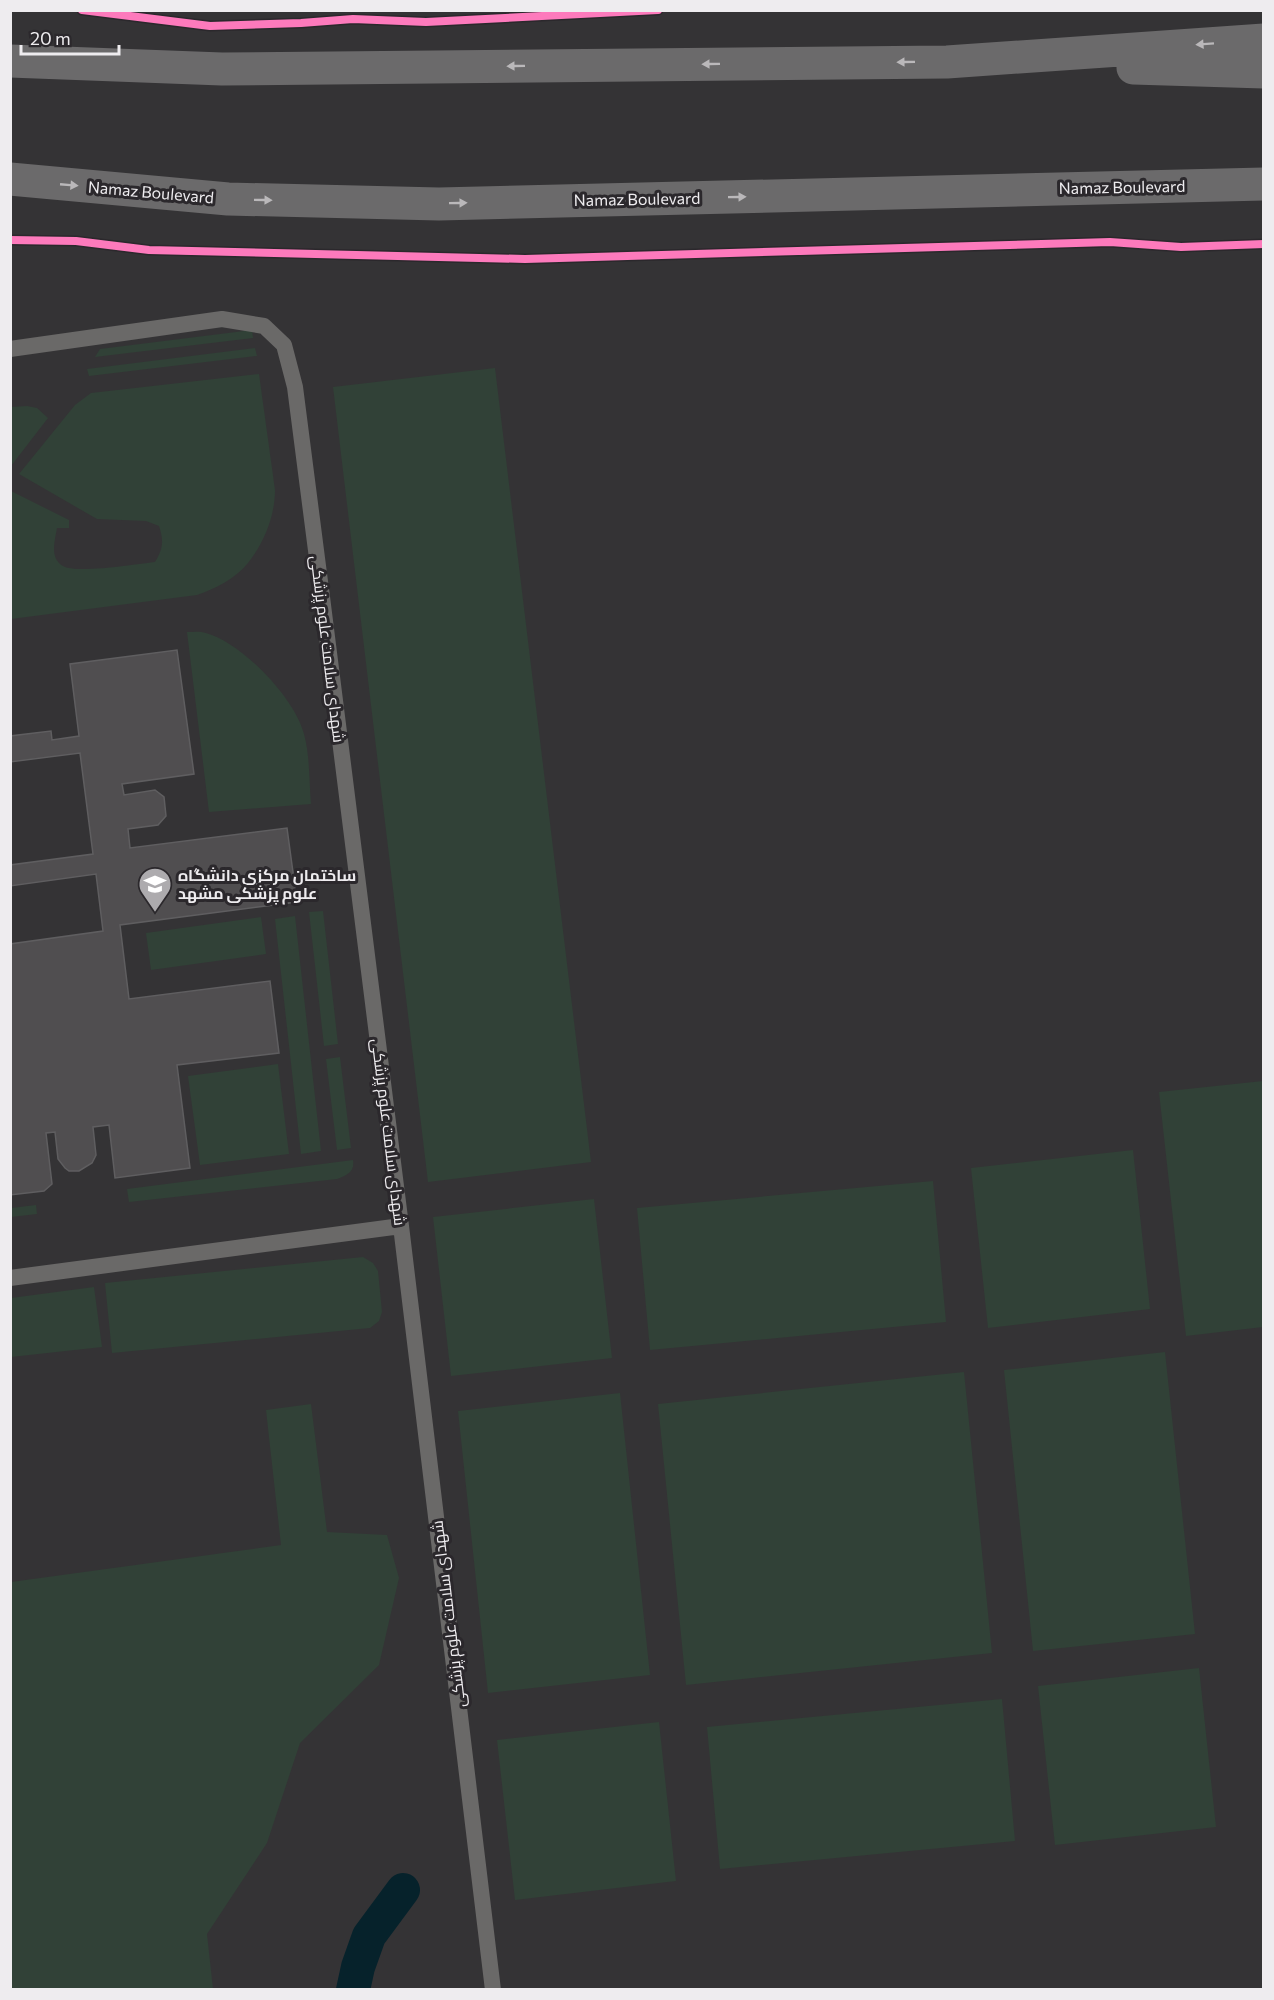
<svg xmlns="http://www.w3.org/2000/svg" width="1274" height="2000" font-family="Commissioner,Cairo,sans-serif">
<rect width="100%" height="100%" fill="#343335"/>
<!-- green -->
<path fill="#314137" d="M 252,330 L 253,338 L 95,357 L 100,349 Z
M 255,348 L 257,356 L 89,376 L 87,369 Z
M 495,368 L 591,1162 L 428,1182 L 333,387 Z
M 259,374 L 275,490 C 275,516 264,543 248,563 C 236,578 215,589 197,595 L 11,619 L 11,491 L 69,520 L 69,528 L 57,528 C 55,540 49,558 63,566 C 76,574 137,564 155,562 C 163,549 164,541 159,526 L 146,521 L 97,519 L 19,474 L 75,405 L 91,393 Z
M 27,406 L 37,408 L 48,418 L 11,466 L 11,407 Z
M 187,632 C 193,632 200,631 206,633 C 242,643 295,698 304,734 C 310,756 309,781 311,804 L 209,812 Z
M 323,911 L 338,1044 L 324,1046 L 309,912 Z
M 295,916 L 321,1151 L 301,1154 L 275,919 Z
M 261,917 L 266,954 L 151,970 L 146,933 Z
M 340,1057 L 351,1148 L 337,1150 L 326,1059 Z
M 278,1064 L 289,1154 L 200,1165 L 188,1076 Z
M 1263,1081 L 1263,1327 L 1186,1336 L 1159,1092 Z
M 1133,1150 L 1150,1309 L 988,1328 L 971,1168 Z
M 353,1160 C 355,1172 347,1175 337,1179 L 129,1202 L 127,1189 Z
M 933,1181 L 946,1322 L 650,1350 L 637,1208 Z
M 594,1199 L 612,1358 L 451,1376 L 433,1217 Z
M 36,1205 L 37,1214 L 11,1217 L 11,1208 Z
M 363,1257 L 373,1263 L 378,1271 L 382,1312 L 379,1321 L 370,1328 L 112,1353 L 105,1283 Z
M 94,1287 L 102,1347 L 11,1357 L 11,1298 Z
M 1165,1352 L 1195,1634 L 1033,1651 L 1004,1370 Z
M 964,1372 L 992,1653 L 686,1685 L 658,1404 Z
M 620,1393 L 650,1675 L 488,1693 L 458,1411 Z
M 311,1404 L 327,1532 L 387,1535 L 399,1578 L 379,1665 L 300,1743 L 267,1843 L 207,1934 L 213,1989 L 11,1989 L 11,1582 L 281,1545 L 266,1410 Z
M 1199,1668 L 1216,1827 L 1055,1845 L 1038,1686 Z
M 1002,1699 L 1015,1841 L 720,1869 L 707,1727 Z
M 659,1722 L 676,1881 L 515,1900 L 497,1740 Z"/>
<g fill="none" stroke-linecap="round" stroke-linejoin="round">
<!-- canal -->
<path stroke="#06222b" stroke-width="34" d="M 353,1990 L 358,1967 L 369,1936 L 403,1890"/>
</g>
<!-- building -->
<path fill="#504e50" stroke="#5f5e60" stroke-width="1.5" d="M 177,650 L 194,774 L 122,784 L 124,795 L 155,790 L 164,797 L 166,816 L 158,825 L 128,829 L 130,848 L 287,828 L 297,902 L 120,925 L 129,999 L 270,981 L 279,1053 L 177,1065 L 190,1168 L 115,1178 L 109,1125 L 93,1127 L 96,1155 L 92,1163 L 79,1171 L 69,1171 L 65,1168 L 58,1159 L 55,1132 L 46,1133 L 52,1184 L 44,1191 L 10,1195 L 10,944 L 103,931 L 96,874 L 10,886 L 10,865 L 93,854 L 80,753 L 10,762 L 10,736 L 51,731 L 52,740 L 79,736 L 70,664 Z"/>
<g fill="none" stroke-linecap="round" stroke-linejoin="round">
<!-- service -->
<path stroke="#6a6968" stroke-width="16" d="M 10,349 L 222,319 L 264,326 L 284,345 L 295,387 L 322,597 L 401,1226 L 493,1990
M 10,1278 L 401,1226"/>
<!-- secondary -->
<path stroke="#6b6a6b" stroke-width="33" d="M 10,61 L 222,69 L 947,62 L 1264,40
M 1133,68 L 1264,72
M 10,179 L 228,199 L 439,204 L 1264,184"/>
<!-- cycleway casing -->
<g stroke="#2b282c" stroke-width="11">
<path id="cycleway" d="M 82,10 L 210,26 L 301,23 L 353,19 L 426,22 L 658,10
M 10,240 L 76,241 L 149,250 L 525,259 L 1110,242 L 1181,247 L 1264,244"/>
</g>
<!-- cycleway -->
<use href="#cycleway" stroke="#fd7abc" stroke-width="8"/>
</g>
<!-- one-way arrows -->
<defs><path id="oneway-solid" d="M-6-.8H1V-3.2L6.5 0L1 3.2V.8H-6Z" transform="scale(1.5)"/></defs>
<g fill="#bab8ba">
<use href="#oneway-solid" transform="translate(1205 44) rotate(176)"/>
<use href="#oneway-solid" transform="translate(906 62) rotate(179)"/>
<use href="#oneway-solid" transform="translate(711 64) rotate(179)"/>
<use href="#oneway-solid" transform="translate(516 66) rotate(179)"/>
<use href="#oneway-solid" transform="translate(69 185) rotate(5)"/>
<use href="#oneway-solid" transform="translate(737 197) rotate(-1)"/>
<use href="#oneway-solid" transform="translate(263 200) rotate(1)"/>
<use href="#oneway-solid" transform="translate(458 203) rotate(-1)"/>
</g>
<!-- icons -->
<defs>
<g id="university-pin" transform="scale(1.725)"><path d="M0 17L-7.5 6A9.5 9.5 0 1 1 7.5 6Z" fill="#adabae" stroke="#2b282c"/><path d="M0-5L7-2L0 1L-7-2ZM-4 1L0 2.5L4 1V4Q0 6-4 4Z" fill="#fff"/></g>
</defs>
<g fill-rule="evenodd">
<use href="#university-pin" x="155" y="884"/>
</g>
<g text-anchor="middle" stroke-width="6" stroke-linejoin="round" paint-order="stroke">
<!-- street labels -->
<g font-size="16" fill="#eeecef" stroke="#2b282c">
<text transform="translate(1122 187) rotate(-1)" y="6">Namaz Boulevard</text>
<text transform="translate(151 192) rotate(5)" y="6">Namaz Boulevard</text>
<text transform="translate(637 199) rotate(-1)" y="6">Namaz Boulevard</text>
<text transform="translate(328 649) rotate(83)" y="6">شهدای سلامت علوم پزشکی</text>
<text transform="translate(389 1132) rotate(83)" y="6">شهدای سلامت علوم پزشکی</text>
<text transform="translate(448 1614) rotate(-97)" y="6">شهدای سلامت علوم پزشکی</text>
</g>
<!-- poi labels -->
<g font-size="16" font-weight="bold" fill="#eeecef" stroke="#2b282c" text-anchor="start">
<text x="178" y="881">ساختمان مرکزی دانشگاه<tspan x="178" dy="18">علوم پزشکی مشهد</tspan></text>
</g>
</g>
<!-- border -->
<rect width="1274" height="2000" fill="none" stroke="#eeecef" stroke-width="24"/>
<!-- scale -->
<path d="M21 45v9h98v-9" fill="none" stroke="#eeecef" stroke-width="3"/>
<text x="30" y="45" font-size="18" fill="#eeecef" stroke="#2b282c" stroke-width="4.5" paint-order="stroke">20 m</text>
</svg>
